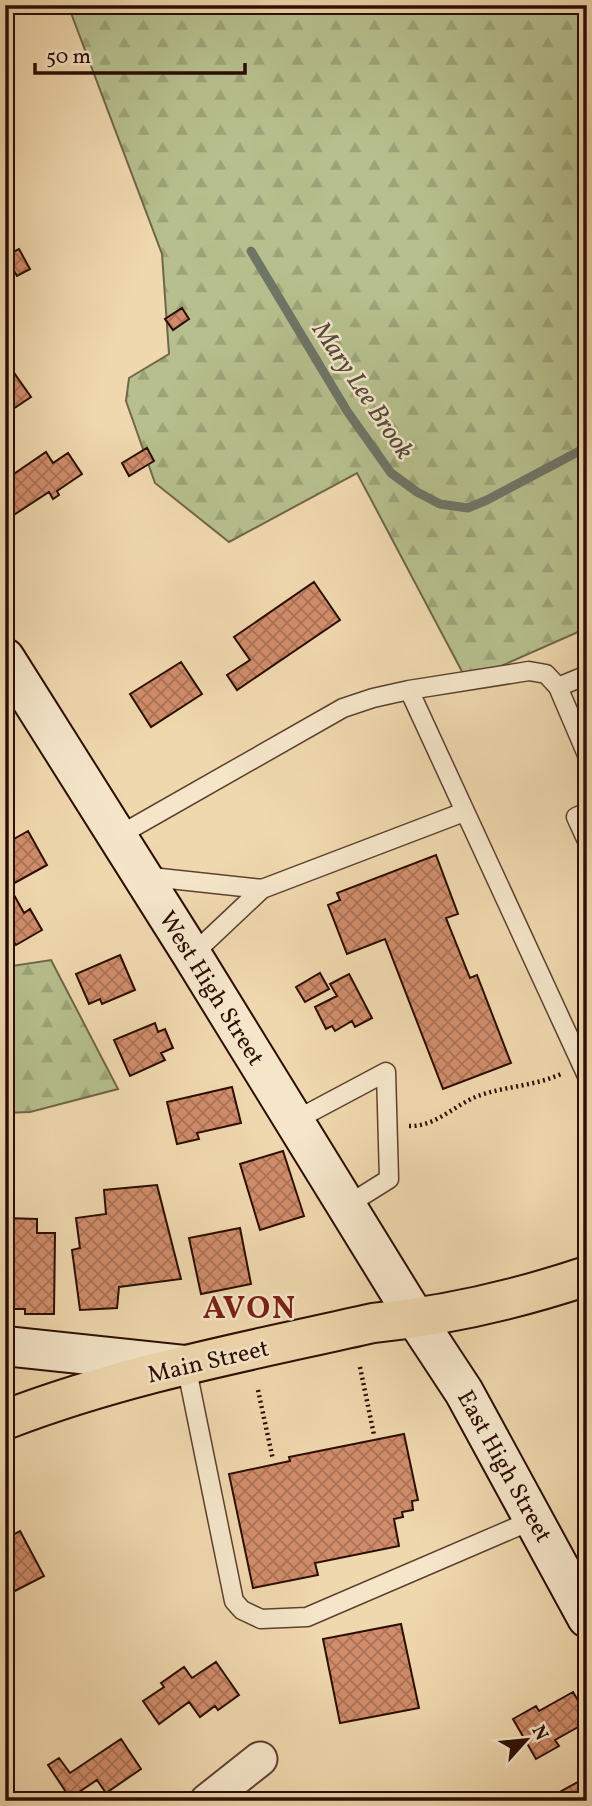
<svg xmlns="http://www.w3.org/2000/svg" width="592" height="1806" font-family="Vollkorn,serif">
<defs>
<pattern id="forest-firs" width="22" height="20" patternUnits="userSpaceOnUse" patternTransform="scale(1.75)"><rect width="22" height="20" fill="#b6bf8d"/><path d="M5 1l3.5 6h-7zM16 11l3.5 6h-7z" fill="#9da378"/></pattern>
<pattern id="building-cross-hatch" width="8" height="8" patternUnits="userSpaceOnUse" patternTransform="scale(1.75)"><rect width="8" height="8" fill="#d18d6b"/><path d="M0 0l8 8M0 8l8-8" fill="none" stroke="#aa7256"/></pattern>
</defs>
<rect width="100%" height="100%" fill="#f0d8ae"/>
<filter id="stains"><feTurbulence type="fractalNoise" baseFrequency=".00286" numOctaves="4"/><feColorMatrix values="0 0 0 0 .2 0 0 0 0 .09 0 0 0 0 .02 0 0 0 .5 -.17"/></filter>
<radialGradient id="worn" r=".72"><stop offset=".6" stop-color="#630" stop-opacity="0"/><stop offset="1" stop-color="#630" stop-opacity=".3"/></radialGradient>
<!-- forest -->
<path fill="url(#forest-firs)" stroke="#706648" stroke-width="2" d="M 68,5 L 587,5 L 587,628 L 467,681 L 357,473 L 229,542 L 155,483 L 126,401 L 129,378 L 169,354 L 162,254 Z
M 51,960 L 118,1089 L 30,1112 L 5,1113 L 5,967 Z"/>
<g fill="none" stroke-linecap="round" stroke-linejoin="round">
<!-- stream -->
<path stroke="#6e7567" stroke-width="9" d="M 251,251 L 347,411 L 391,473 L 417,492 L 440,504 L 468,508 L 487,500 L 587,447"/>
</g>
<!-- building -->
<path fill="url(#building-cross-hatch)" stroke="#2b0d02" stroke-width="2" d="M 19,249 L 30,269 L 17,276 L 5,256 Z
M 182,308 L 189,319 L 173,330 L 165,319 Z
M 10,367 L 31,397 L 7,413 L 5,370 Z
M 147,448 L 154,461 L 129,476 L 122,463 Z
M 46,452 L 53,463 L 68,453 L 82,474 L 57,491 L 59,495 L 53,499 L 49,492 L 9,518 L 5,515 L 5,480 Z
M 314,582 L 340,620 L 237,690 L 227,675 L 250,660 L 234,637 Z
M 181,662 L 202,694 L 151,727 L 130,694 Z
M 28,831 L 47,865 L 9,886 L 24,913 L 30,909 L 42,930 L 16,945 L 8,932 L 5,934 L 5,844 Z
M 436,855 L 458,914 L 446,918 L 470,978 L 477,975 L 511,1063 L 443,1089 L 385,939 L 347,954 L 328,905 L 340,900 L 337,893 Z
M 120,955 L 135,990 L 102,1004 L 100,999 L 89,1004 L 76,974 Z
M 320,973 L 329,989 L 305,1002 L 296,987 Z
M 349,974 L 372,1018 L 355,1027 L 352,1021 L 335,1031 L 332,1026 L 326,1029 L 315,1007 L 337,996 L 330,984 Z
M 155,1023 L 158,1032 L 165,1029 L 173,1048 L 161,1053 L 165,1060 L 130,1076 L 114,1040 Z
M 232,1087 L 241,1123 L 197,1133 L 199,1139 L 177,1144 L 167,1102 Z
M 283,1151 L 304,1216 L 260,1230 L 240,1164 Z
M 157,1185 L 181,1279 L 119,1287 L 117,1308 L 80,1310 L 72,1250 L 80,1248 L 76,1218 L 106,1214 L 104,1190 Z
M 5,1218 L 37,1219 L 37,1233 L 55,1233 L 54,1314 L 25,1314 L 25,1309 L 5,1309 Z
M 240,1228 L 251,1284 L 201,1294 L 189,1238 Z
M 404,1434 L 418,1500 L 412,1501 L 413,1510 L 402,1512 L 403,1517 L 394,1519 L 399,1546 L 315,1563 L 318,1575 L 253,1588 L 229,1474 L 290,1461 L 289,1457 Z
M 20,1531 L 44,1576 L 5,1596 L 5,1539 Z
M 401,1624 L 419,1708 L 340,1723 L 323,1639 Z
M 216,1662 L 239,1695 L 218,1710 L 215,1706 L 200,1717 L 189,1702 L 159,1724 L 143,1701 L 164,1687 L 161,1683 L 184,1667 L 192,1678 Z
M 573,1692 L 587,1716 L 587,1722 L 555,1740 L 559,1746 L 536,1759 L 513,1719 L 536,1706 L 539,1711 Z
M 121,1739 L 141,1769 L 106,1793 L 97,1780 L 70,1798 L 48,1765 L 59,1758 L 70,1773 Z
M 587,1777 L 587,1801 L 558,1801 L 554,1795 Z"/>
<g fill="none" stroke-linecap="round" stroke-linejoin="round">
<!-- service casing -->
<g stroke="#5c402d" stroke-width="21">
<path id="service" d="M 587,675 L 558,687 L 587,755
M 409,690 L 587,1076
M 587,812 L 576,817 L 587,841
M 118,836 L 343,708 L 373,698 L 409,690 L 529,671 L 546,674 L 558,687
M 142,876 L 262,889
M 192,955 L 262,889 L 464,812
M 294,1121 L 386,1072 L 389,1179 L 346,1206
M 186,1365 L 234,1601 L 242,1610 L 261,1619 L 307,1617 L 535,1519"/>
</g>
<!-- minor casing -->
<g stroke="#5c402d" stroke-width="37">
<path id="minor" d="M 207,1801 L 260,1759"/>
</g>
<!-- secondary casing -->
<g stroke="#2b0d02" stroke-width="42">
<path id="secondary" d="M 5,658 L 192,955 L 416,1319 L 464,1392 L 587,1618
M 5,1346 L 184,1365"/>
</g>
<!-- primary casing -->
<g stroke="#2b0d02" stroke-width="42">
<path id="primary" d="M 5,1420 C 124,1374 249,1351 373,1323 C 445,1316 518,1299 587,1276"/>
</g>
<!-- path -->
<path stroke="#2b0d02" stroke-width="4.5" stroke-dasharray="2 3.5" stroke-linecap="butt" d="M 409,1126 C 433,1127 452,1108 473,1098 C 501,1086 533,1087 561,1074
M 360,1367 L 374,1435
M 258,1390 L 273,1460"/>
<!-- service -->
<use href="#service" stroke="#f5e6ca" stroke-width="18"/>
<!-- minor -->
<use href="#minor" stroke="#f5e6ca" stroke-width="33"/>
<!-- secondary -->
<use href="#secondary" stroke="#f5e6ca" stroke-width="38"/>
<!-- primary -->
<use href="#primary" stroke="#f0d8ae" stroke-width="38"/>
</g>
<g text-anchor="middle" stroke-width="5" stroke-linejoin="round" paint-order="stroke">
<!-- street labels -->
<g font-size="24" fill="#2b0d02" stroke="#f5e6ca">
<text transform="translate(212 988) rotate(58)" y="8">West High Street</text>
<text transform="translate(208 1361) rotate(-13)" y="8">Main Street</text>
<text transform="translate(505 1466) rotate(61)" y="8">East High Street</text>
</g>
<!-- water labels -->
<g font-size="26" font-style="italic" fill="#524a3d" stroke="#f5e6ca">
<text transform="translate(364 390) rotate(56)" y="9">Mary Lee Brook</text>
</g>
<!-- district labels -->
<g font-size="32" font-weight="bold" letter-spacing="2" fill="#7a1f14" stroke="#f5e6ca">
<text x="250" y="1318">AVON</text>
</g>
</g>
<!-- margin -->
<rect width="592" height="1806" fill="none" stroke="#f0d8ae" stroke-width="28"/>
<rect x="7" y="7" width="578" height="1792" fill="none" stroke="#2b0d02" stroke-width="3.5"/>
<rect x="14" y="14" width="564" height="1778" fill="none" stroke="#2b0d02" stroke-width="2"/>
<!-- north arrow -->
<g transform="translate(526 1740) rotate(63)" stroke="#f5e6ca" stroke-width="5" paint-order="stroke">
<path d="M0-5L12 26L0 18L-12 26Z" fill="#2b0d02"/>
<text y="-10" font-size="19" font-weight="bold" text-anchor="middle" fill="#2b0d02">N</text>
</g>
<!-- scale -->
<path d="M35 63v10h210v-10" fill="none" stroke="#2b0d02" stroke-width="3.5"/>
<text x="46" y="63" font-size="21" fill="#2b0d02" stroke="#f5e6ca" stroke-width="5" paint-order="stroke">50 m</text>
<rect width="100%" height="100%" filter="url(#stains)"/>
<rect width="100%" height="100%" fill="url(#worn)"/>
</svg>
